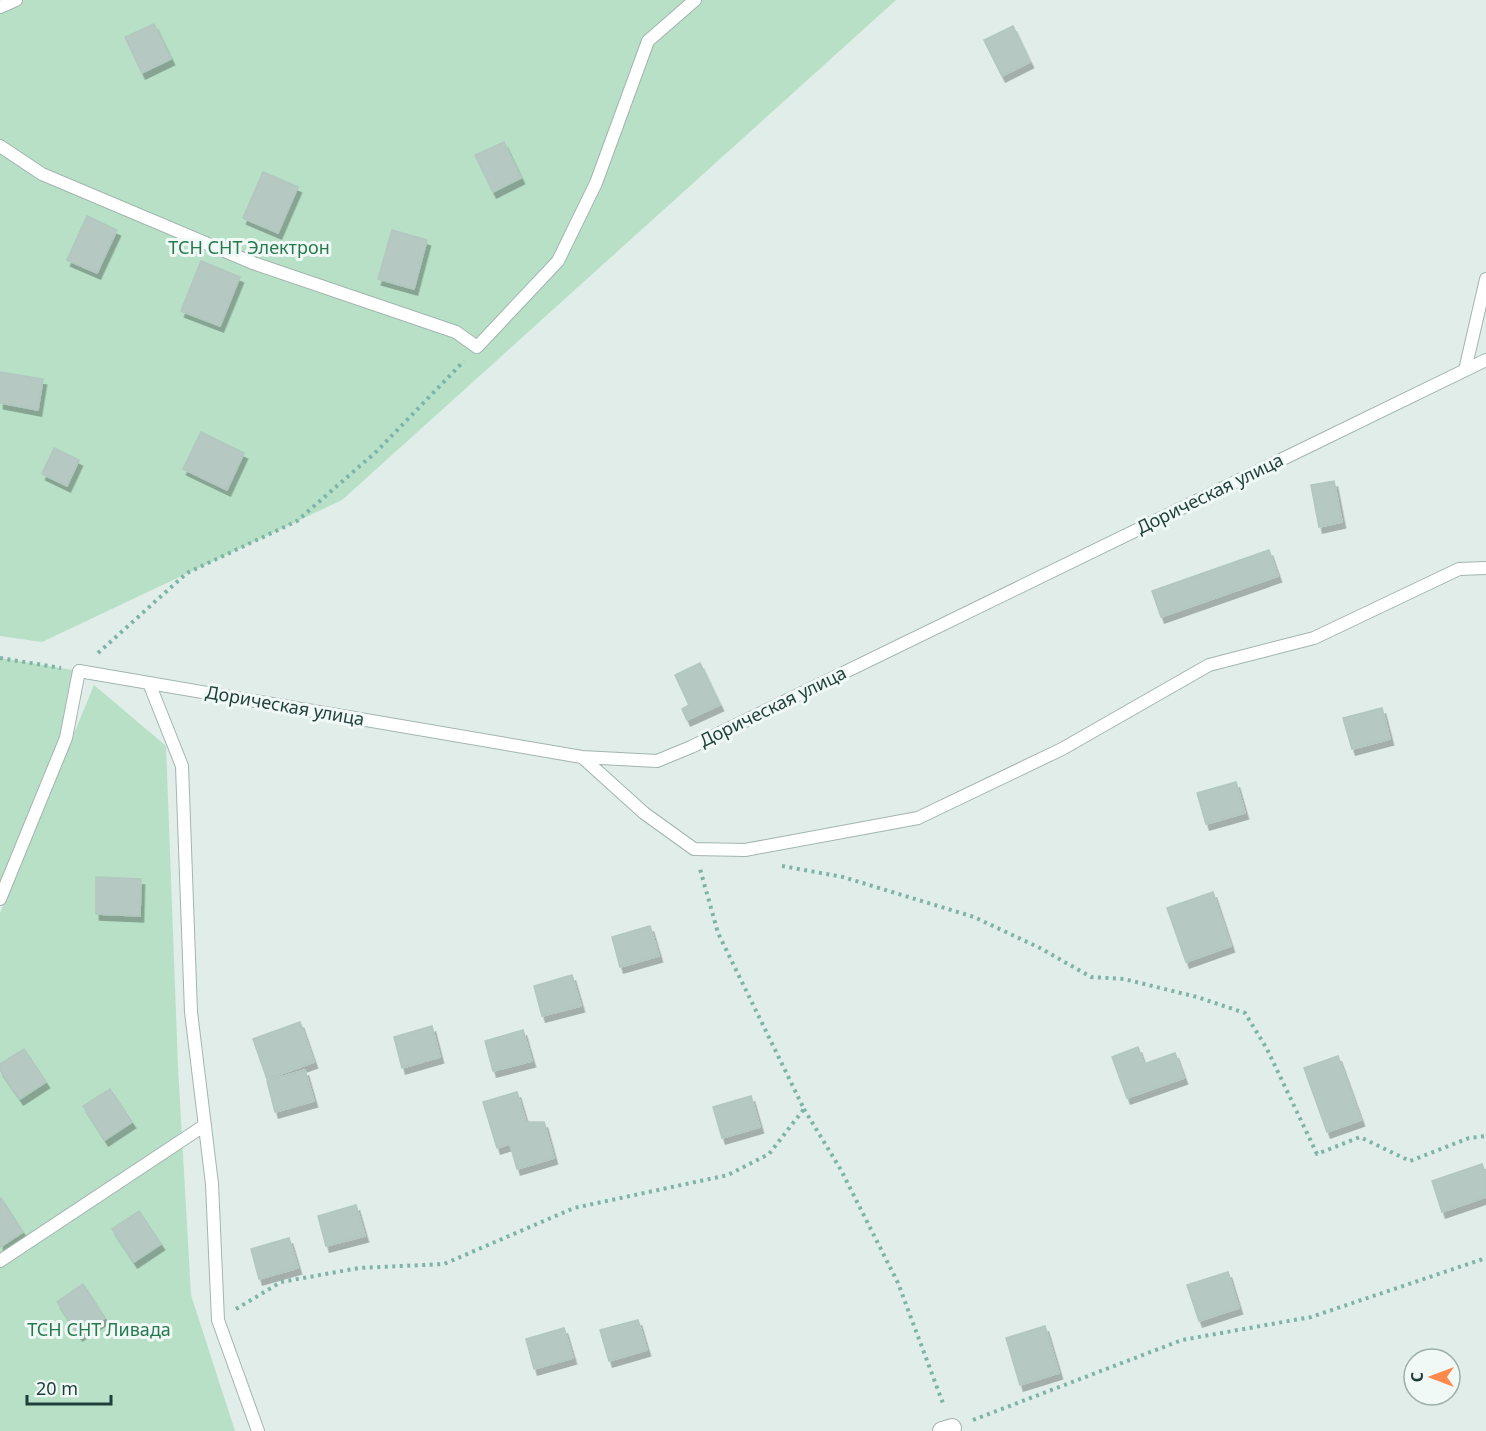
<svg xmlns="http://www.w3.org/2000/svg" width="1486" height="1431" font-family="'Noto Sans',sans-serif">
<defs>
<filter id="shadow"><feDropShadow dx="3.5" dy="6" stdDeviation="0" flood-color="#0004"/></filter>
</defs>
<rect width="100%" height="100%" fill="#e0ede8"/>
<!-- green -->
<path fill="#b7e0c6" d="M 0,0 L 896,0 L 342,500 L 42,642 L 0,636 Z
M 0,658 L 79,671 L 66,738 L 0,892 Z
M 94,685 L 166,746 L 178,1067 L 191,1295 L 235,1431 L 0,1431 L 0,913 Z"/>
<!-- building -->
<path fill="#b5c8c2" stroke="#b2c7c0" stroke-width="1.5" filter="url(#shadow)" d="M 154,24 L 171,59 L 142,73 L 125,37 Z
M 1013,26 L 1030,62 L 1002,76 L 984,40 Z
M 504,142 L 521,178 L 493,192 L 475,155 Z
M 263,172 L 298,187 L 278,233 L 243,218 Z
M 87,216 L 117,230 L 97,273 L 67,260 Z
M 392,230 L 427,240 L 414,289 L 378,279 Z
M 201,261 L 240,277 L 220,326 L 181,311 Z
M 0,372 L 43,379 L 38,410 L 0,403 Z
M 201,432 L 244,453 L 227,490 L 183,469 Z
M 54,448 L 79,460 L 67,486 L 42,474 Z
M 1334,481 L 1342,522 L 1319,527 L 1311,485 Z
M 1269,550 L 1278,576 L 1161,617 L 1152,591 Z
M 700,663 L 720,705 L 687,720 L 682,709 L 689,705 L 675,675 Z
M 1382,708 L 1390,739 L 1352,749 L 1343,718 Z
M 1236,782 L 1245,813 L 1206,824 L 1197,793 Z
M 96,877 L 141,879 L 140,916 L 96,914 Z
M 1213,892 L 1231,946 L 1186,962 L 1167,908 Z
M 650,926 L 659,956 L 620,967 L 612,937 Z
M 572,975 L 581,1006 L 542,1016 L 534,986 Z
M 300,1022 L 314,1062 L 267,1079 L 253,1039 Z
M 432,1026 L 440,1057 L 402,1068 L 394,1037 Z
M 523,1030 L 532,1061 L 493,1071 L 485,1041 Z
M 1138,1047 L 1144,1064 L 1175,1053 L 1184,1078 L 1127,1098 L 1112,1057 Z
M 24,1049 L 46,1082 L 20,1099 L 0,1070 L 0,1064 Z
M 1338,1056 L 1361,1120 L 1327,1132 L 1304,1068 Z
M 305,1070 L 314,1101 L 275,1112 L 267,1081 Z
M 110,1089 L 132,1122 L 105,1140 L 83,1106 Z
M 517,1092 L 526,1122 L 544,1122 L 554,1158 L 517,1169 L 510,1144 L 497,1148 L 483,1102 Z
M 751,1096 L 760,1127 L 722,1138 L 713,1107 Z
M 1482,1164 L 1486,1175 L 1486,1197 L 1442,1212 L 1432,1181 Z
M 1,1198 L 23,1232 L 0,1247 L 0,1199 Z
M 356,1205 L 365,1236 L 326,1246 L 318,1216 Z
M 139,1211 L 161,1244 L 134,1262 L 112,1229 Z
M 289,1238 L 298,1268 L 259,1279 L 251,1249 Z
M 1228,1272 L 1239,1308 L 1199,1321 L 1187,1285 Z
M 83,1284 L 105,1318 L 79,1335 L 57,1302 Z
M 638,1320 L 647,1350 L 609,1361 L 600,1330 Z
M 1045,1326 L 1059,1373 L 1020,1385 L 1006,1338 Z
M 564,1328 L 573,1358 L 534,1369 L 526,1339 Z"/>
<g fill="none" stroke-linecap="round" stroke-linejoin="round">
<!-- service casing -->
<g stroke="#a2b5b0" stroke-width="14">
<path id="service" d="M 0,7 L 16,0
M 0,146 L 42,174 L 253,263 L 456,332 L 477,347 L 558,261 L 596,183 L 648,41 L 695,0
M 1465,370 L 1486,279
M 149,683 L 182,766 L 191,1012 L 212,1184 L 218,1320 L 258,1431
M 582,757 L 644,813 L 694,849 L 745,850 L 918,818 L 1062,749 L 1209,665 L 1314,638 L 1459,569 L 1486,568
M 0,899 L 66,738 L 79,671 L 582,757 L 657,761 L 691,747 L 1486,360
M 0,1261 L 205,1125"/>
</g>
<!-- minor casing -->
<g stroke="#a2b5b0" stroke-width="20">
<path id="minor" d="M 942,1431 L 952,1428"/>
</g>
<!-- path -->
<path stroke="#7eb4a8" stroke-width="4" stroke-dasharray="3 4.5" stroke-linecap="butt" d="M 98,653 L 187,573 L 297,521 L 377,451 L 464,361
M 0,658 L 61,668
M 782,866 L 843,877 L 974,917 L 1040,948 L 1091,977 L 1124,979 L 1197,997 L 1245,1013 L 1267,1049 L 1317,1154 L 1360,1137 L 1410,1161 L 1469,1138 L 1486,1136
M 804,1109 L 841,1170 L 898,1283 L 944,1406
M 236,1309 L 281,1282 L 359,1268 L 444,1264 L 574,1208 L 728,1175 L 769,1154 L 804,1109 L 718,933 L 700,869
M 973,1420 L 1182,1340 L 1311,1317 L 1486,1258"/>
<!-- service -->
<use href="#service" stroke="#fff" stroke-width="12"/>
<!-- minor -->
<use href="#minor" stroke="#fff" stroke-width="18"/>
</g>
<g text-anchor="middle" stroke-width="6" stroke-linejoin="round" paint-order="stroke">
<!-- park labels -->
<g font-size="18" fill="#257a4e" stroke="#f1f9f6">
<text x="249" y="254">ТСН СНТ Электрон</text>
<text x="99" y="1336">ТСН СНТ Ливада</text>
</g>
<!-- street labels -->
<g font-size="18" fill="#1f3f3a" stroke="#f1f9f6">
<text transform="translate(1210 494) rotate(-26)" y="6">Дорическая улица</text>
<text transform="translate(285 706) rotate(10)" y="6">Дорическая улица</text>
<text transform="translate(773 707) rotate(-26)" y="6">Дорическая улица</text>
</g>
</g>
<!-- north arrow -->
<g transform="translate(1432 1377) rotate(270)"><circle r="28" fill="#f1f9f6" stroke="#9dafab" stroke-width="1.5"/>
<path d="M0-4.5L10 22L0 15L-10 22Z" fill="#ff8a4c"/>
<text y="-9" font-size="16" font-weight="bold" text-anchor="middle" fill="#1f3f3a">С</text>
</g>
<!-- scale -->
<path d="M27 1395v9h84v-9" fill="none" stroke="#1f3f3a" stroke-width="3"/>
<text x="36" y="1395" font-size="18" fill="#1f3f3a" stroke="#f1f9f6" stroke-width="4.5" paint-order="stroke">20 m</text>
</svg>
